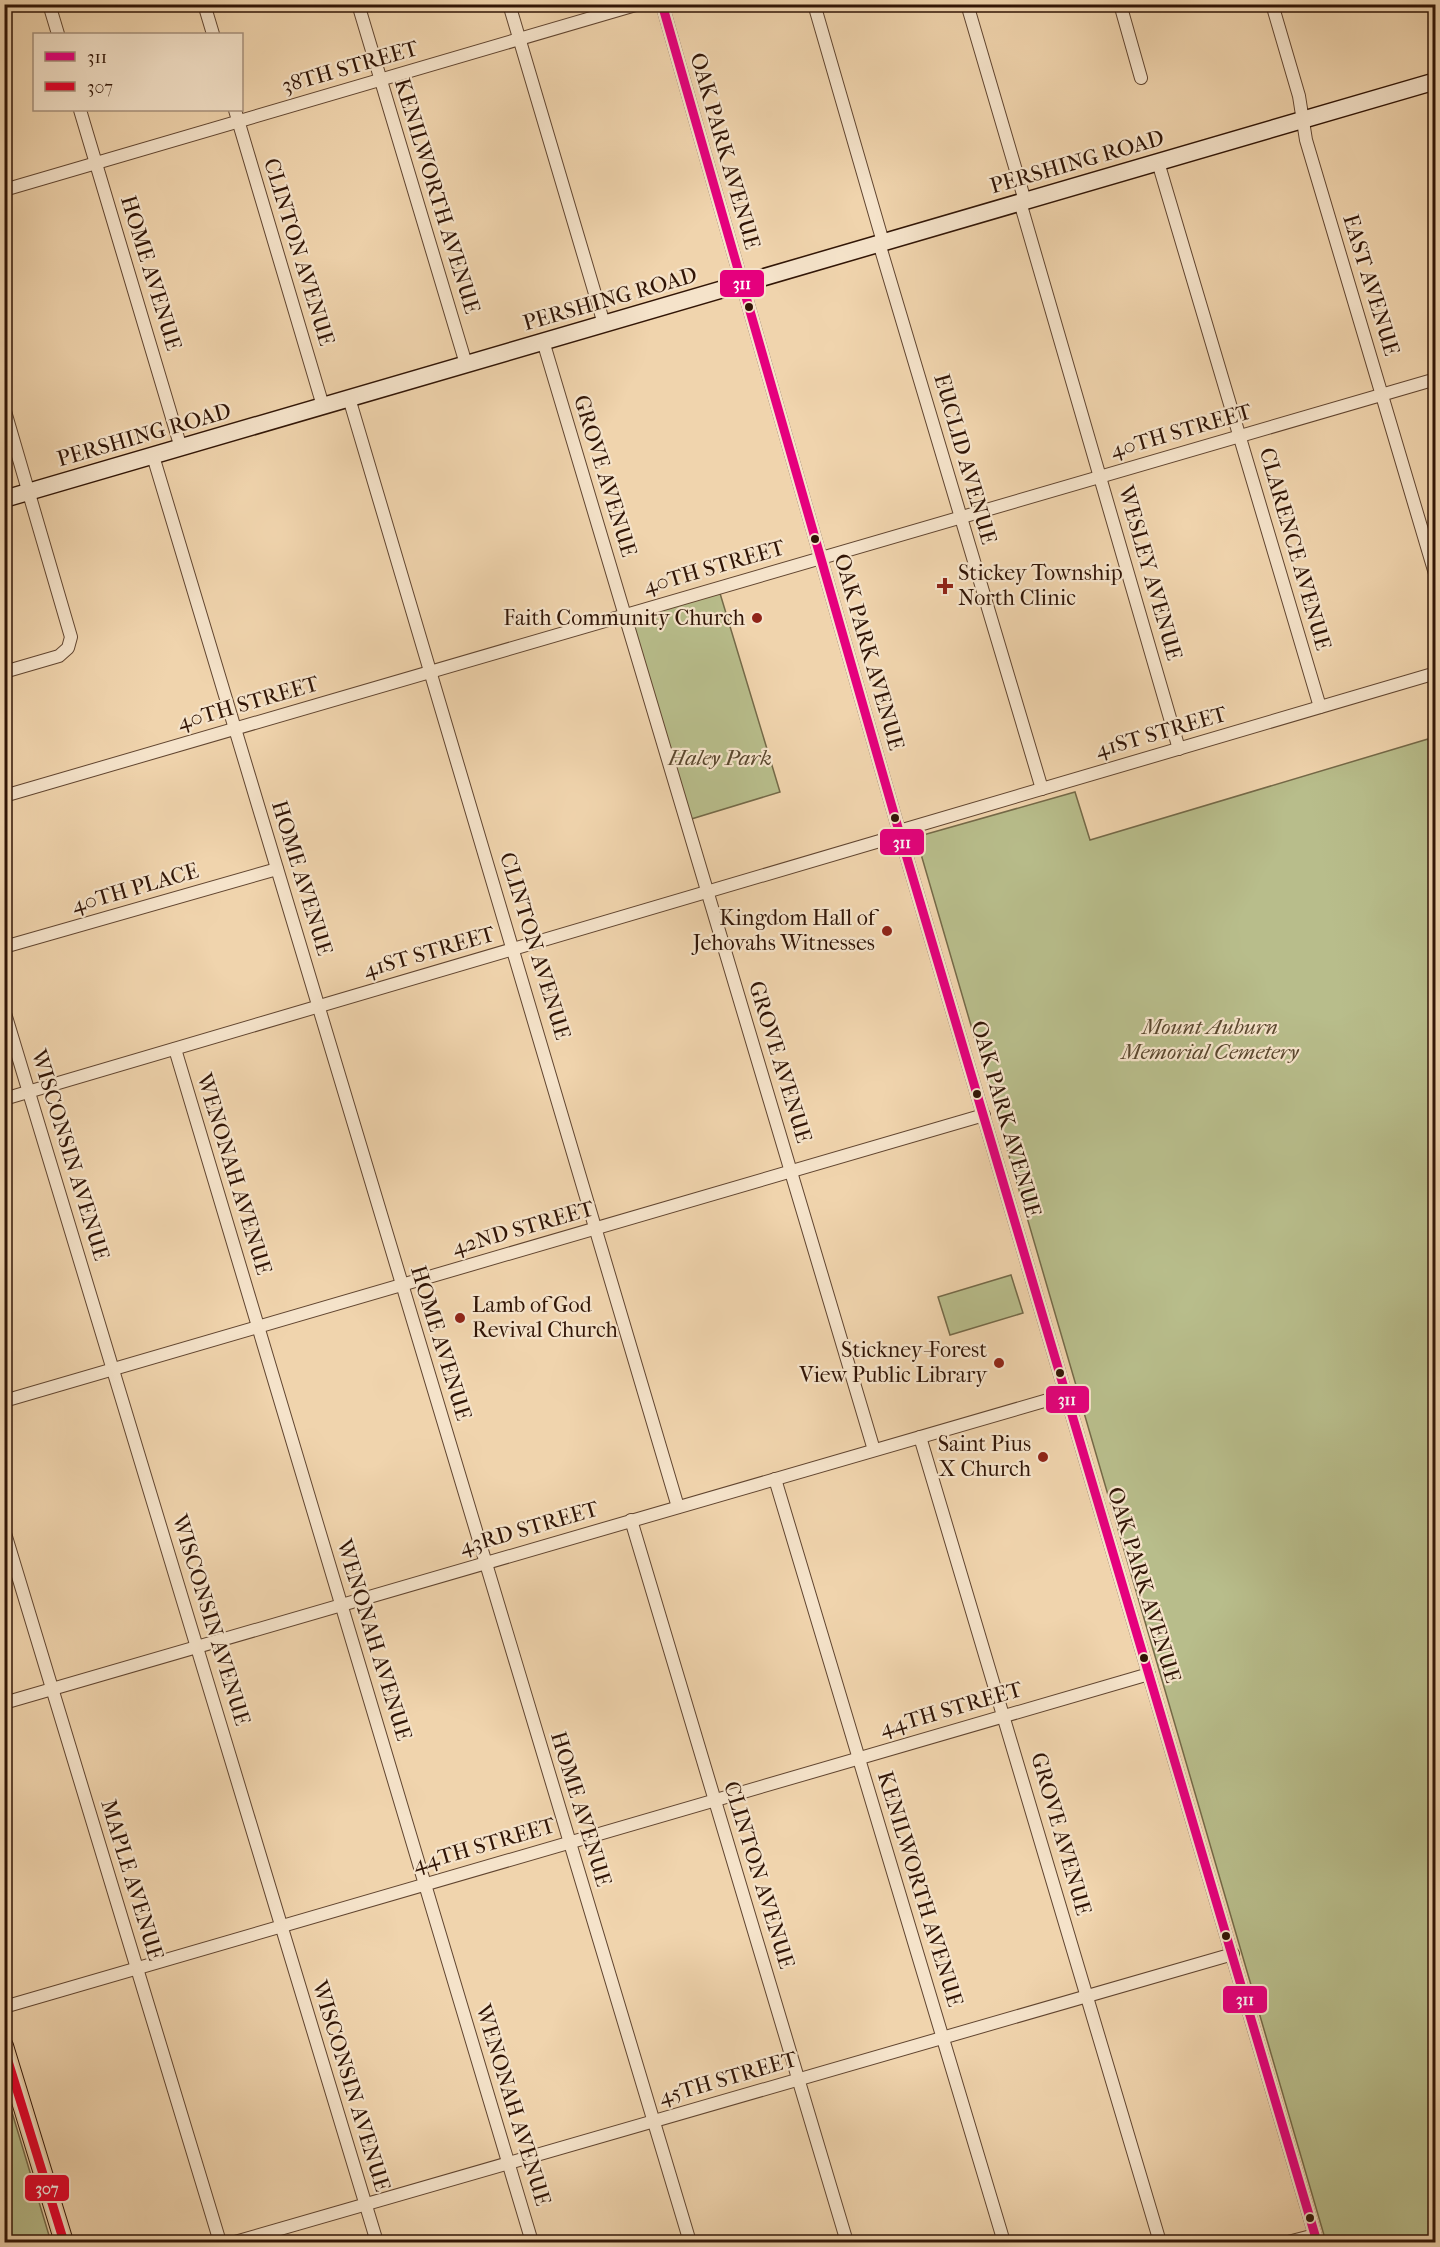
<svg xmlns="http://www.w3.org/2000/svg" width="1440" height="2247" font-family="'IM FELL French Canon',serif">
	<rect width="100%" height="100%" fill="#f0d4ad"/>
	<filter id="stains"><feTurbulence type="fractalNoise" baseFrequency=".00333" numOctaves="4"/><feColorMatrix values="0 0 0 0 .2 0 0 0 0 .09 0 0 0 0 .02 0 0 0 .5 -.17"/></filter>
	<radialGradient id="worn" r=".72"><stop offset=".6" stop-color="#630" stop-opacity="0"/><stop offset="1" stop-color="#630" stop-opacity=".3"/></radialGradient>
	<g fill="#b8bd8b" stroke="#746948" stroke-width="1.5">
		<polygon points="719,590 780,792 688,820 629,617"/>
		<polygon points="1428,739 1436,763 1435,2242 1326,2242 916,837 1075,792 1090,840"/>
		<polygon points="1011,1275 1023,1313 950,1335 938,1297"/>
		<polygon points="5,2089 51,2242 5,2242"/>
	</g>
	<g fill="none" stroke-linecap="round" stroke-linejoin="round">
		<defs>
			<g id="minor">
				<polyline points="49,4 58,34"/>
				<polyline points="204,4 213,34"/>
				<polyline points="358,4 466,364"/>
				<polyline points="509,4 604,324"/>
				<polyline points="662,4 899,831 1317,2242"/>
				<polyline points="814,4 883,242"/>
				<polyline points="967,4 1025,201"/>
				<polyline points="1120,4 1141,78"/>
				<polyline points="1272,4 1299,96 1306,140 1436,577"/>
				<polyline points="80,110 181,448"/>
				<polyline points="235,110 323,406"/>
				<polyline points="1158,162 1320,707"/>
				<polyline points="4,190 639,4"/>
				<polyline points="1020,202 1179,749"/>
				<polyline points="879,243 1042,789"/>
				<polyline points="543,341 874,1450"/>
				<polyline points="349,398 678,1507"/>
				<polyline points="4,408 71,637 68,648 59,656 4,672"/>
				<polyline points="153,456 690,2242"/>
				<polyline points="4,796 1436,379"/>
				<polyline points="899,831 1436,673"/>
				<polyline points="4,947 277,869"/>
				<polyline points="4,1010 377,2242"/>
				<polyline points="175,1049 532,2242"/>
				<polyline points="4,1099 900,835"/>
				<polyline points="4,1401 984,1115"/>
				<polyline points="920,1437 1160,2242"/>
				<polyline points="775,1479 1004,2242"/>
				<polyline points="631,1520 847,2242"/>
				<polyline points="4,1530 220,2242"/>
				<polyline points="4,1703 1065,1395"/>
				<polyline points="4,2007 1149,1674"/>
				<polyline points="235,2242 1233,1954"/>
				<polyline points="1288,2242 1315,2235"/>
			</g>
			<polyline id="secondary" points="4,499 1436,81"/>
			<polyline id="primary" points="4,2046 64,2242"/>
		</defs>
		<use href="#minor" stroke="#614530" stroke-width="14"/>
		<use href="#secondary" stroke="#311506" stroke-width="19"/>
		<use href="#primary" stroke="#311506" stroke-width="20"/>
		<use href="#minor" stroke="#f5e3ca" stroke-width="12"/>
		<use href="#secondary" stroke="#f5e3ca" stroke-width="16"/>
		<use href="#primary" stroke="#f0d4ad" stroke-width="18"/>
		<defs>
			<polyline id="bus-1" points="662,4 899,831 1315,2235"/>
			<polyline id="bus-2" points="4,2048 64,2242"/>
		</defs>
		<use href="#bus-1" stroke="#f5e3ca" stroke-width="14"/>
		<use href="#bus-2" stroke="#f5e3ca" stroke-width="14"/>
		<use href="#bus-1" stroke="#e5007d" stroke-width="9"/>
		<use href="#bus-2" stroke="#e4002b" stroke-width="9"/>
	</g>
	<g fill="#311506" stroke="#f5e3ca" stroke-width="2">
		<circle cx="749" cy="307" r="5"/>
		<circle cx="815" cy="539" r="5"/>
		<circle cx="895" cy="818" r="5"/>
		<circle cx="977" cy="1094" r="5"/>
		<circle cx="1060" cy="1373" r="5"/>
		<circle cx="1144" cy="1658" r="5"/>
		<circle cx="1226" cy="1936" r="5"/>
		<circle cx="1310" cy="2218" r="5"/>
	</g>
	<g fill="#8f2418" stroke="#f5e3ca" stroke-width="2">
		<path d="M942 577h6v6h6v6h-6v6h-6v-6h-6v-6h6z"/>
		<circle cx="757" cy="618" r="6"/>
		<circle cx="887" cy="931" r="6"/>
		<circle cx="460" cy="1318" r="6"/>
		<circle cx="999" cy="1363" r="6"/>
		<circle cx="1043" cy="1457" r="6"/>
	</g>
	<g text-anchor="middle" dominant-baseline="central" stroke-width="4.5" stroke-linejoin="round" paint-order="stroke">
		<g font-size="22" fill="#311506" stroke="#f5e3ca">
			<text transform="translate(350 67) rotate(-16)">38TH STREET</text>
			<text transform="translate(725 151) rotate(74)">OAK PARK AVENUE</text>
			<text transform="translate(1077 162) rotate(-16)">PERSHING ROAD</text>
			<text transform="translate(437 196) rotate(73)">KENILWORTH AVENUE</text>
			<text transform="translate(299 252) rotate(73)">CLINTON AVENUE</text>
			<text transform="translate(151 273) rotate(73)">HOME AVENUE</text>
			<text transform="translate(1371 285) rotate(73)">EAST AVENUE</text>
			<text transform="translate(610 299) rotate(-16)">PERSHING ROAD</text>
			<text transform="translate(1181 431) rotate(-16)">40TH STREET</text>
			<text transform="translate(144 435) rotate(-16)">PERSHING ROAD</text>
			<text transform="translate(965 459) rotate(74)">EUCLID AVENUE</text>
			<text transform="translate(605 476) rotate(73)">GROVE AVENUE</text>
			<text transform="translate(1295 549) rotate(74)">CLARENCE AVENUE</text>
			<text transform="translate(714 567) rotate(-16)">40TH STREET</text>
			<text transform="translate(1150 573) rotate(74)">WESLEY AVENUE</text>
			<text transform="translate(869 652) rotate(74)">OAK PARK AVENUE</text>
			<text transform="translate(248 703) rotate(-16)">40TH STREET</text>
			<text transform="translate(1161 732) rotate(-16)">41ST STREET</text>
			<text transform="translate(302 878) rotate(73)">HOME AVENUE</text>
			<text transform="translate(135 888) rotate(-16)">40TH PLACE</text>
			<text transform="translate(535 946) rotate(73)">CLINTON AVENUE</text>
			<text transform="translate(429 952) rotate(-16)">41ST STREET</text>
			<text transform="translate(780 1062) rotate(73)">GROVE AVENUE</text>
			<text transform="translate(1006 1119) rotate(74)">OAK PARK AVENUE</text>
			<text transform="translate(70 1155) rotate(73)">WISCONSIN AVENUE</text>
			<text transform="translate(234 1174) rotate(73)">WENONAH AVENUE</text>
			<text transform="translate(523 1228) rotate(-16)">42ND STREET</text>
			<text transform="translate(441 1343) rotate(73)">HOME AVENUE</text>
			<text transform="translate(529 1528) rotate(-16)">43RD STREET</text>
			<text transform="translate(1144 1585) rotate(73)">OAK PARK AVENUE</text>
			<text transform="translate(211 1620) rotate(73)">WISCONSIN AVENUE</text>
			<text transform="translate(374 1640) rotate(73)">WENONAH AVENUE</text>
			<text transform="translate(951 1709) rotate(-16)">44TH STREET</text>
			<text transform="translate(581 1809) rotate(73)">HOME AVENUE</text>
			<text transform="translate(1061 1834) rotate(74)">GROVE AVENUE</text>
			<text transform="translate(484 1845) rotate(-16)">44TH STREET</text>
			<text transform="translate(759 1875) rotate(73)">CLINTON AVENUE</text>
			<text transform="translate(132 1880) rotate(73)">MAPLE AVENUE</text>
			<text transform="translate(920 1889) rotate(73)">KENILWORTH AVENUE</text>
			<text transform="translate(728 2078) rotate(-16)">45TH STREET</text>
			<text transform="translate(351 2086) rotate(73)">WISCONSIN AVENUE</text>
			<text transform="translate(513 2105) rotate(73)">WENONAH AVENUE</text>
		</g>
		<g font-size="22" fill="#311506" stroke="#f5e3ca" text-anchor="end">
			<text x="958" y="573" text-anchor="start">Stickey Township<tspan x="958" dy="25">North Clinic</tspan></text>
			<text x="745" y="618">Faith Community Church</text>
			<text x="875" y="918">Kingdom Hall of<tspan x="875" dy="25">Jehovahs Witnesses</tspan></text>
			<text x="472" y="1305" text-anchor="start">Lamb of God<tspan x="472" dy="25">Revival Church</tspan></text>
			<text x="987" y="1350">Stickney-Forest<tspan x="987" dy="25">View Public Library</tspan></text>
			<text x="1031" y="1444">Saint Pius<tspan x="1031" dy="25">X Church</tspan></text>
		</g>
		<g font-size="22" font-style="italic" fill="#5a472e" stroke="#f5e3ca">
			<text x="720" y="758">Haley Park</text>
			<text x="1210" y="1027">Mount Auburn<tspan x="1210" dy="25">Memorial Cemetery</tspan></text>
		</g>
	</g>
	<g stroke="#f5e3ca" stroke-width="2">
		<rect x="719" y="269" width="46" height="29" rx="6" fill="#e5007d"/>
		<rect x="879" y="828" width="46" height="28" rx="6" fill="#e5007d"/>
		<rect x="1045" y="1385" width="45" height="29" rx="6" fill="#e5007d"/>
		<rect x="1222" y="1985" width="46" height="29" rx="6" fill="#e5007d"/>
		<rect x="24" y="2174" width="46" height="28" rx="6" fill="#e4002b"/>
	</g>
	<g font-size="16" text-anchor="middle" font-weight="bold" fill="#fff">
		<text x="742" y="289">311</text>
		<text x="902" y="848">311</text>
		<text x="1067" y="1405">311</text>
		<text x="1245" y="2005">311</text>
		<text x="47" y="2194">307</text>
	</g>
	<rect width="1440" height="2247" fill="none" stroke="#f0d4ad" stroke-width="24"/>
	<rect x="6" y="6" width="1428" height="2235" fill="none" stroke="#311506" stroke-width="3"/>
	<rect x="12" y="12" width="1416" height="2223" fill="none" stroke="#311506" stroke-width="1.5"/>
	<rect x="33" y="33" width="210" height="78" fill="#f5e3ca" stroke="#a7917c" stroke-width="1.5"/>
	<rect x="45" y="52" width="30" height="9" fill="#e5007d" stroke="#a7917c" stroke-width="1.5"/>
	<text x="87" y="63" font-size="18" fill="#311506">311</text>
	<rect x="45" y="82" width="30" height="9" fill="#e4002b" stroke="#a7917c" stroke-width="1.5"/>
	<text x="87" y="93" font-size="18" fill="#311506">307</text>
	<rect width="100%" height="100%" filter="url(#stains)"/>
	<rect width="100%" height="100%" fill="url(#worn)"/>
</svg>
